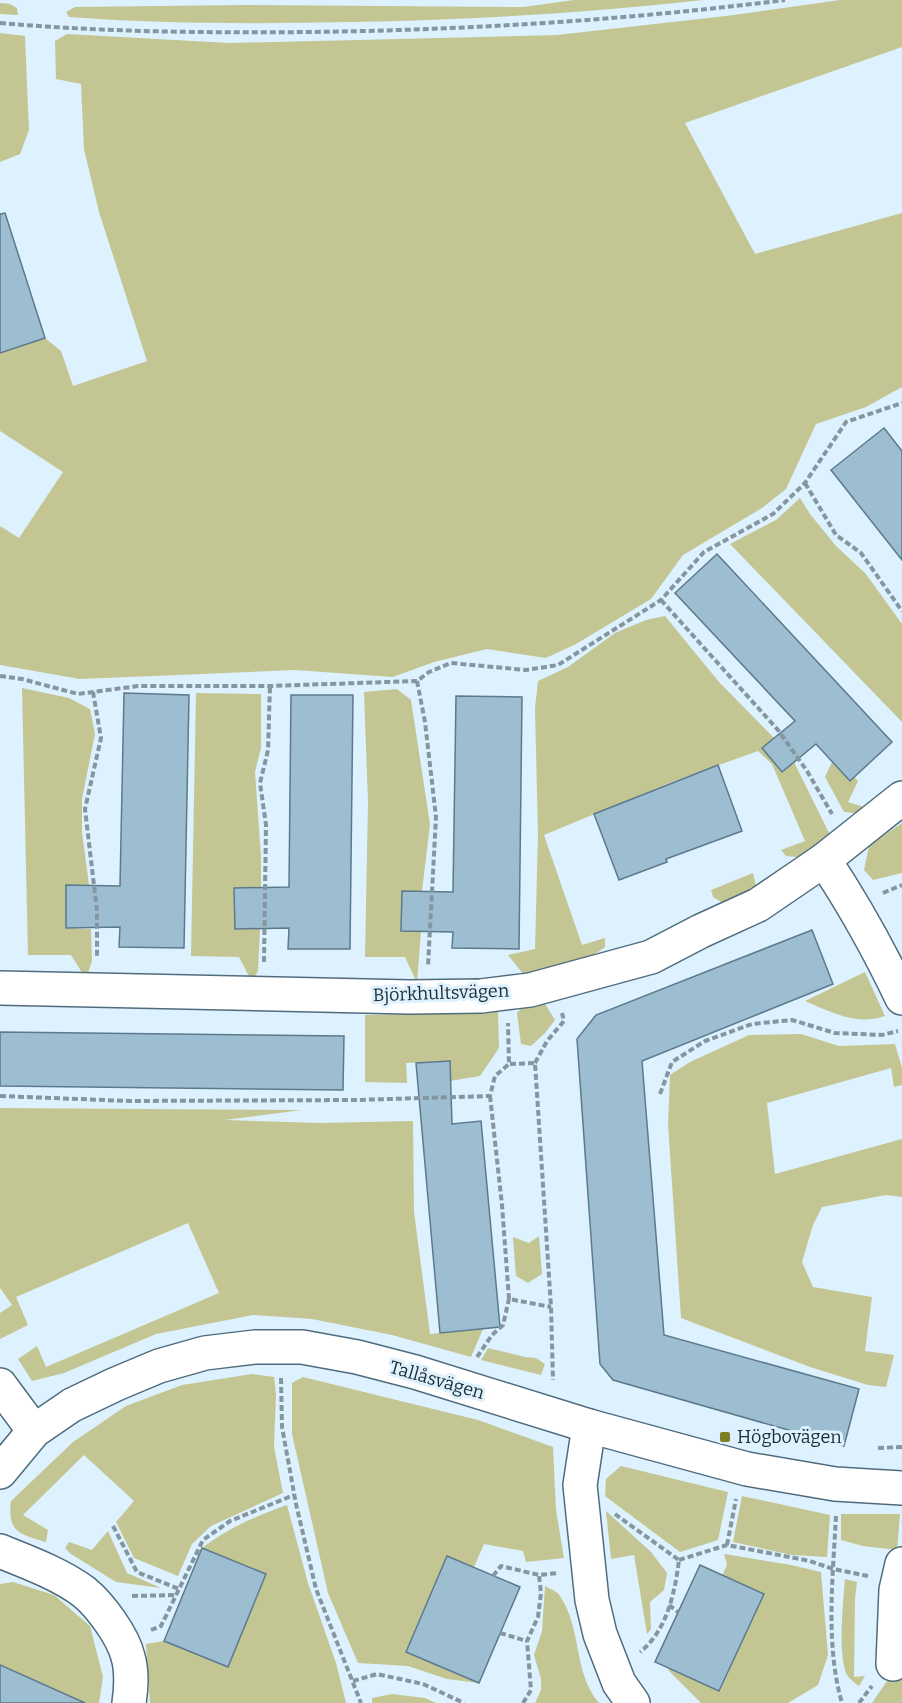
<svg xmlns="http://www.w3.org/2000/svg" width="902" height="1703" font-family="Bitter,serif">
	<rect width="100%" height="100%" fill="#ddf1fe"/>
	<g fill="#c3c692">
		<path d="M574,0H704C587,13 469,20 351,22C257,24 163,24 69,17L66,12L75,7L243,5L523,7Z"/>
		<polygon points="840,0 902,0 902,47 685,123 755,254 902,213 902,387 866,407 816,424 786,489 762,508 683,555 651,599 576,644 546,658 487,649 434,662 393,677 295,670 80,679 0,665 0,526 19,538 63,472 0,431 0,353 45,338 61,351 73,386 147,361 99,212 84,149 81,84 56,79 55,41 67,34 229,43 557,35 726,16"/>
		<polygon points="0,3 10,4 17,8 18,15 0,14"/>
		<polygon points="0,33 25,36 29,130 20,154 0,162"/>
		<polygon points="800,498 810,514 836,546 866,574 902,624 902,722 730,544 776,520"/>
		<polygon points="665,616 719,682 774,738 762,748 781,772 794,762 830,835 826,840 797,857 786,856 781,850 805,841 772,764 758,751 672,782 544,835 582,945 605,938 605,947 592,956 524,975 508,955 535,949 538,835 535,708 538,681 568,667 615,633 646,620"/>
		<polygon points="22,688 69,698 90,709 95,734 82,799 82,832 89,885 66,886 66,928 91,929 92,961 86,979 71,955 28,955"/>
		<polygon points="397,689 411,700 430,824 422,891 402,891 421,931 417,983 405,957 365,957 368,802 364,692"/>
		<polygon points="196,693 261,694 261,748 255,772 261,856 261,887 234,888 235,928 260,928 258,971 252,982 239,957 191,956"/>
		<polygon points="832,762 850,780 854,777 858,781 848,802 870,809 864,814 844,812 825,777"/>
		<polygon points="902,823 902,873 873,880 864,870 869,846"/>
		<polygon points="753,873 756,886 742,895 723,903 713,897 711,890"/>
		<path d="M865,972L885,1016C857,1026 831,1012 805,1001Z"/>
		<polygon points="545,1004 555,1020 545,1033 531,1046 521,1044 517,1013 523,1006"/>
		<polygon points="498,1012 499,1048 480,1076 450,1081 449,1061 406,1063 407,1083 365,1082 365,1015"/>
		<polygon points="801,1034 839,1046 895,1044 902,1068 902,1085 894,1087 891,1068 767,1103 775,1174 902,1139 902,1197 886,1195 822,1207 813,1225 802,1262 813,1287 872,1297 865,1351 894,1355 886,1387 868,1385 810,1367 681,1318 668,1124 670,1075 690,1062 749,1035"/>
		<polygon points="0,1108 302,1110 225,1120 321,1123 413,1121 414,1212 430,1334 483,1329 471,1357 392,1335 312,1319 253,1315 156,1334 64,1373 32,1381 18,1359 37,1346 46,1367 219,1293 188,1223 16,1297 28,1325 0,1339 0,1313 12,1305 0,1288"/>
		<polygon points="539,1236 542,1274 528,1283 516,1276 513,1237 529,1243"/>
		<polygon points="488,1348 525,1357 536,1358 545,1364 541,1375 481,1360"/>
		<path d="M252,1374L274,1377L276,1394L274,1447L283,1493L211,1526L192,1544L178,1576L134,1558L116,1522L134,1501L84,1455L23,1515L48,1530L46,1542C19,1534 7,1532 11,1501L73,1442L126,1406L182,1385Z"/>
		<polygon points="303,1377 478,1420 553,1447 556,1510 564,1558 526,1562 523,1551 484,1544 474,1567 447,1556 479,1683 447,1679 408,1666 358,1663 328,1593 292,1434 292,1383"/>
		<polygon points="621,1466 728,1492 718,1540 680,1552 605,1496 606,1479"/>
		<polygon points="742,1496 830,1515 827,1557 792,1555 733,1542"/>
		<path d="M287,1505L308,1583L336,1663L346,1703H150L146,1644L164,1641L228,1667L266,1574L202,1548C228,1528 256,1516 287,1505Z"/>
		<polygon points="606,1511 651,1552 667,1573 664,1590 650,1602 651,1629 647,1634 634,1555 611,1559"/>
		<polygon points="841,1514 900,1514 897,1550 863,1546 841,1540"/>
		<polygon points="108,1531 127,1573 161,1588 116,1582 71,1554 65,1548 69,1542 92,1550"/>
		<polygon points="724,1554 791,1565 821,1572 828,1655 818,1685 788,1703 701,1703 668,1670 670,1669 720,1691 763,1595 722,1576 727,1565"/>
		<path d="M845,1579L857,1582L855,1599L854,1677L865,1676L859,1686C855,1683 848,1678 846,1673C838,1652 843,1603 845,1579Z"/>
		<polygon points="13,1582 54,1595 90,1626 103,1677 99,1703 57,1703 61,1692 0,1665 0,1584"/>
		<path d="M545,1586C550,1589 557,1591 560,1596C582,1628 573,1673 599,1703H535L541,1690V1679L534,1655L542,1631Z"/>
		<polygon points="891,1675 902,1675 902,1703 872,1703"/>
		<polygon points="392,1694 425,1698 436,1703 372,1703 372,1698"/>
	</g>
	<g fill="#9dbdd1" stroke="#5c7a8d" stroke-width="1.5">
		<polygon points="5,213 45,338 0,353 0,214"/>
		<polygon points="884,428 902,451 902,560 831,470"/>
		<polygon points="717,554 892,742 850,781 816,744 782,772 762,748 795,721 675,593"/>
		<polygon points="124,693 189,695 184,948 119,947 120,927 66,928 66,885 120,886"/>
		<polygon points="291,695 353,695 350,949 288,949 289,928 235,929 234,888 289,887"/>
		<polygon points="456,696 522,697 519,949 452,948 453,932 401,931 402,891 453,892"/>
		<polygon points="718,765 742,831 666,859 667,862 619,880 594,814"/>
		<polygon points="812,930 833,984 642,1061 664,1335 859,1389 844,1446 613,1380 600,1364 577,1039 596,1015"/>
		<polygon points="0,1032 344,1036 343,1090 0,1086"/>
		<polygon points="450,1061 452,1124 481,1121 500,1327 440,1333 416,1063"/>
		<polygon points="202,1548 266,1574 228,1667 164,1641"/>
		<polygon points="447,1556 520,1587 479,1683 406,1652"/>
		<polygon points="700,1565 764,1594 719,1691 655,1662"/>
		<polygon points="0,1665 85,1703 0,1703"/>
	</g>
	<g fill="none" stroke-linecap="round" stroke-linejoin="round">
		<defs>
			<g id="minor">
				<path d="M824,860C855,906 878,948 902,998"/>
				<polyline points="0,988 410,997 481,996 530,990 651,957 701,931 758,905 824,860 902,798"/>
				<polyline points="0,1385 34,1431"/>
				<polyline points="589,1426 580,1485 592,1600 600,1634 619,1683 633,1703"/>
				<polyline points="0,1472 34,1431 72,1405 116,1384 159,1366 205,1353 255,1347 302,1347 357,1357 415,1372 589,1426 747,1469 835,1484 902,1488"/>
				<path d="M0,1551C27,1562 60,1574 84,1592C100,1605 123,1636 128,1657C132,1670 131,1690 129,1703"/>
				<polyline points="893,1664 896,1590 902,1564"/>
			</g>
		</defs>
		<use href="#minor" stroke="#4f6c7e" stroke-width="36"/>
		<g stroke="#8596a0" stroke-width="4" stroke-dasharray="6 3" stroke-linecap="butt">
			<path d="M0,23C103,32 206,33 309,32C470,30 626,20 785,0"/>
			<polyline points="805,483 836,535 861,553 902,611"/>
			<polyline points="661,600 778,730 807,771 832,814"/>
			<polyline points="0,676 22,679 78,694 138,686 270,686 417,681 429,672 451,663 526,670 558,665 661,600 704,552 773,514 805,483 846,422 902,403"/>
			<polyline points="417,681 425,722 436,817 428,966"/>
			<polyline points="93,692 101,738 85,809 97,911 97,958"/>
			<polyline points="883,893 902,885"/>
			<polyline points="264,962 266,825 260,783 268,750 270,686"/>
			<polyline points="535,1063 547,1041 564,1021 562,1013"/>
			<polyline points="510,1064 535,1063 551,1307 553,1380"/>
			<polyline points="660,1094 672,1062 705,1041 752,1024 792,1020 835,1033 882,1035 898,1031"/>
			<polyline points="0,1096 130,1101 356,1100 490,1096 495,1076 509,1064 508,1023"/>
			<polyline points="490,1096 502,1205 509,1299 551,1307"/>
			<polyline points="477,1357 492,1335 503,1325 509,1299"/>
			<polyline points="281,1378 282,1427 296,1504 316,1589 361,1703"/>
			<polyline points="878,1448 902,1447"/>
			<path d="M615,1514L679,1560C675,1592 667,1631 640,1652"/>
			<path d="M836,1516C833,1576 825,1645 842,1703"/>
			<polyline points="113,1526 137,1572 179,1589"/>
			<polyline points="727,1545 736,1499"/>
			<polyline points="679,1560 727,1545 810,1561 833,1569 868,1576"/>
			<polyline points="493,1576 501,1566 539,1575 558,1573"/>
			<polyline points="132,1596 176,1595"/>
			<polyline points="669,1605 678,1612"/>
			<polyline points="151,1630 161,1626 203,1540 230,1521 294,1495"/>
			<polyline points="500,1633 527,1641"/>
			<polyline points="353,1681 377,1674 423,1684 464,1703"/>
			<polyline points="523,1703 531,1690 527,1641 538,1617 541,1593 539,1575"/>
			<polyline points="859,1703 872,1686"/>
		</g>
		<use href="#minor" stroke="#fff" stroke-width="33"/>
	</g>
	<rect fill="#7e8029" stroke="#ddf1fe" stroke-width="2" x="719" y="1431" width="12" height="12" rx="3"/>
	<g text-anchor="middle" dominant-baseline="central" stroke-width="6" stroke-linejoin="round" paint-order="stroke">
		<g font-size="18" fill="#1f2c33" stroke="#ddf1fe">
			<text transform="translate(441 993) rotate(-2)">Björkhultsvägen</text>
			<text transform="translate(437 1380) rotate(16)">Tallåsvägen</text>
		</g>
		<g font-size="18" fill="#1f2c33" stroke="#ddf1fe" text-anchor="start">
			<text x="737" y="1437">Högbovägen</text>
		</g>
	</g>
</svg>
